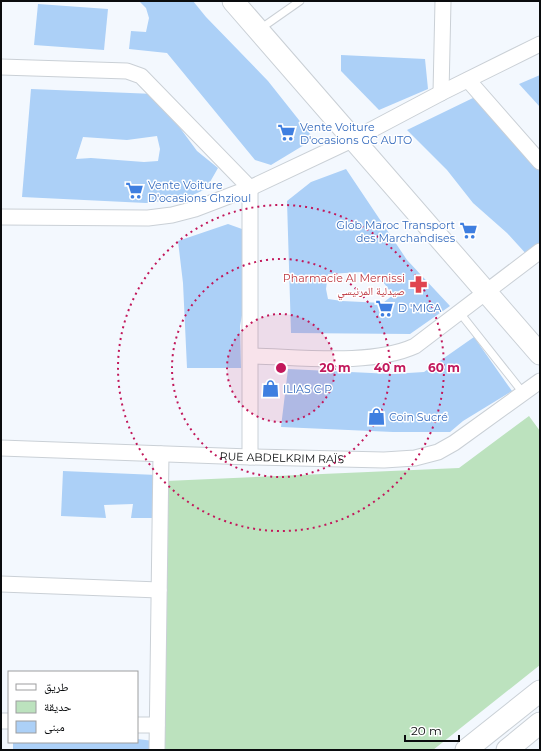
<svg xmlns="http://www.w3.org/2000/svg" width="541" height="751" font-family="Montserrat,'Noto Naskh Arabic',sans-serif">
	<rect width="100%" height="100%" fill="#f3f8fe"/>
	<polygon fill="#bce2be" points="529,416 540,431 540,665 433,750 161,750 166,481 459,468"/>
	<g fill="#acd0f7" fill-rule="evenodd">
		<polygon points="139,1 193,1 206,17 268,81 314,139 271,165 255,160 167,53 129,49 131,31 146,32 149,18 146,8"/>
		<polygon points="38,4 108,9 104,50 34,45"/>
		<polygon points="341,55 425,59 428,89 379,110 341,71"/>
		<polygon points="540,75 540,107 519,84"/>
		<path d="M31,89L155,94L197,151L218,168L206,189L186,198L146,203L22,197ZM157,136L160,149L158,161L144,162L91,158L76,159L83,137L127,140Z"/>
		<polygon points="475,97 540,168 540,246 528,256 507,233 473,203 447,170 407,130"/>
		<path d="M346,169L407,260L450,306L410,334L291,333L287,201L311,182ZM362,272L370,282L380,278L393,295L383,303L342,301L328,299L326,289L328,274Z"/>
		<polygon points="228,224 242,229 247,289 240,326 241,368 187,368 183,283 178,241"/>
		<polygon points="474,337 512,391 463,421 450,432 393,432 281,427 288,369 392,374 424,372"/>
		<polygon points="63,471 157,475 154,518 131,518 133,504 104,505 106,518 61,516"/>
		<polygon points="137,739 154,741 154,750 13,750 13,742 137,742"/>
	</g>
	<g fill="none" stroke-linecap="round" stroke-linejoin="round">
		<defs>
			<g id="lane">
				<polyline points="260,29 300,1"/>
				<polyline points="460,313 524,394"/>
			</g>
			<g id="street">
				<polyline points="1,67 127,71 141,76 250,188 250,457"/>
				<polyline points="468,80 540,162"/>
				<polyline points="441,93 443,1"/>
				<polyline points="1,217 148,218 172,215 195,209 250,188 354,139 441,93 540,44"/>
				<path d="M251,356C300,357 371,366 415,346L540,251"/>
				<path id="s1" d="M1,448L250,457L384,460L415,458L438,452L454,443L540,381"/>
				<polyline points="1,584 159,590"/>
				<polyline points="1,721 9,721"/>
				<polyline points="137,725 157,725"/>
				<polyline points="157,750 161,454"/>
			</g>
			<g id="secondary">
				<polyline points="233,1 540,354"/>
				<polyline points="466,750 540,691"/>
				<polyline points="507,750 540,723"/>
			</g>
		</defs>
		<use href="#lane" stroke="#cad0d6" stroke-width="9"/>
		<use href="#street" stroke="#cad0d6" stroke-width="17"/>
		<use href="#secondary" stroke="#cad0d6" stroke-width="23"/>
		<use href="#lane" stroke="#fff" stroke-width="7"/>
		<use href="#street" stroke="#fff" stroke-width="15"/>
		<use href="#secondary" stroke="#fff" stroke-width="21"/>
	</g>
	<circle cx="281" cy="368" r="54" fill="#c2185b" fill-opacity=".12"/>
	<g fill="none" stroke="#c2185b" stroke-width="2" stroke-dasharray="2 4">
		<circle cx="281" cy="368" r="54"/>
		<circle cx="281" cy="368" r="109"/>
		<circle cx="281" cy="368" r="163"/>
	</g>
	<defs>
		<symbol id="supermarket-bare" viewBox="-9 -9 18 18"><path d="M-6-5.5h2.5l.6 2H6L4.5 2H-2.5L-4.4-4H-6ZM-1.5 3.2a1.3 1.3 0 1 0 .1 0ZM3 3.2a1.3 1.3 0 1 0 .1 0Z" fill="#3f7fe0" stroke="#fff" stroke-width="2.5" paint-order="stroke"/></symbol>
		<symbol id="pharmacy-bare" viewBox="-9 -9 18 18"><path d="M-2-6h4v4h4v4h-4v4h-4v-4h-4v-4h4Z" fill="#e0444e" stroke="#fff" stroke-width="2.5" paint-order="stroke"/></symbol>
		<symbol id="shop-bare" viewBox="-9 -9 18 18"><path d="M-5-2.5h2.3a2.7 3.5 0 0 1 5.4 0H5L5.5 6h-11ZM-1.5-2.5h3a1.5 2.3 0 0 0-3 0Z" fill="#3f7fe0" stroke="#fff" stroke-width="2.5" paint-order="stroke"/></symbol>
	</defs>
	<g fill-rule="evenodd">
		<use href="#supermarket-bare" x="274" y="120" width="25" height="25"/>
		<use href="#supermarket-bare" x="122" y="178" width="25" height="25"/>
		<use href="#supermarket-bare" x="456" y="218" width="25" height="25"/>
		<use href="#pharmacy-bare" x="406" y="272" width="25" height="25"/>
		<use href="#supermarket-bare" x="372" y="296" width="25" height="25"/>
		<use href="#shop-bare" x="258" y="376" width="25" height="25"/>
		<use href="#shop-bare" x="364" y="404" width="25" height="25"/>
	</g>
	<g text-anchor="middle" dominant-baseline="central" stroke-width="3" stroke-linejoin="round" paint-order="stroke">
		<g font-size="11" fill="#366cbe" stroke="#fff" text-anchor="start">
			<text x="300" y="127">Vente Voiture<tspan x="300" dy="13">D'ocasions GC AUTO</tspan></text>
			<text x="148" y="185">Vente Voiture<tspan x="148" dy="13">D'ocasions Ghzioul</tspan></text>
			<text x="455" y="225" text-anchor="end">Glob Maroc Transport<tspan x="455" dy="13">des Marchandises</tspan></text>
			<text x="398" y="308">D 'MICA</text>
			<text x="283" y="389">ILIAS C P</text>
			<text x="389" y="417">Coin Sucré</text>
		</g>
		<g font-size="11" fill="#be3a42" stroke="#fff" text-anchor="end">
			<text x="405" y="278">Pharmacie Al Mernissi<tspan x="405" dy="13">صيدلية المرنيسي</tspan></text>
		</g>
		<g font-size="11" fill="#0a0c0e" stroke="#fff">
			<text stroke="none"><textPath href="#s1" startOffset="281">RUE ABDELKRIM RAÏS</textPath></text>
		</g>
	</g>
	<circle cx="281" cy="368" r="6" fill="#c2185b" stroke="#fff" stroke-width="2"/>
	<g font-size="12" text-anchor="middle" font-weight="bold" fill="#c2185b" stroke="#fff" stroke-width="3" stroke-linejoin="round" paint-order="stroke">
		<text x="335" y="372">20 m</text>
		<text x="390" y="372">40 m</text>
		<text x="444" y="372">60 m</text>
	</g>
	<rect width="541" height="751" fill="none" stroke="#0a0c0e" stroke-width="4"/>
	<rect x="8" y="671" width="130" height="72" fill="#ffffff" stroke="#9d9e9f"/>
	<rect x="16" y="684" width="20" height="6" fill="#ffffff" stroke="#9d9e9f"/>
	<text x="44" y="691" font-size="12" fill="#0a0c0e">طريق</text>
	<rect x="16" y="701" width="20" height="12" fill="#bce2be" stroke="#9d9e9f"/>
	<text x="44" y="711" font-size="12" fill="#0a0c0e">حديقة</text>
	<rect x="16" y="721" width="20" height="12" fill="#acd0f7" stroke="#9d9e9f"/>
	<text x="44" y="731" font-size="12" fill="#0a0c0e">مبنى</text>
	<path d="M405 735v6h54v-6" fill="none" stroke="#0a0c0e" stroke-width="2"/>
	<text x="411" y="735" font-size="12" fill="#0a0c0e" stroke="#ffffff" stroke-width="3" paint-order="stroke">20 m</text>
</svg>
